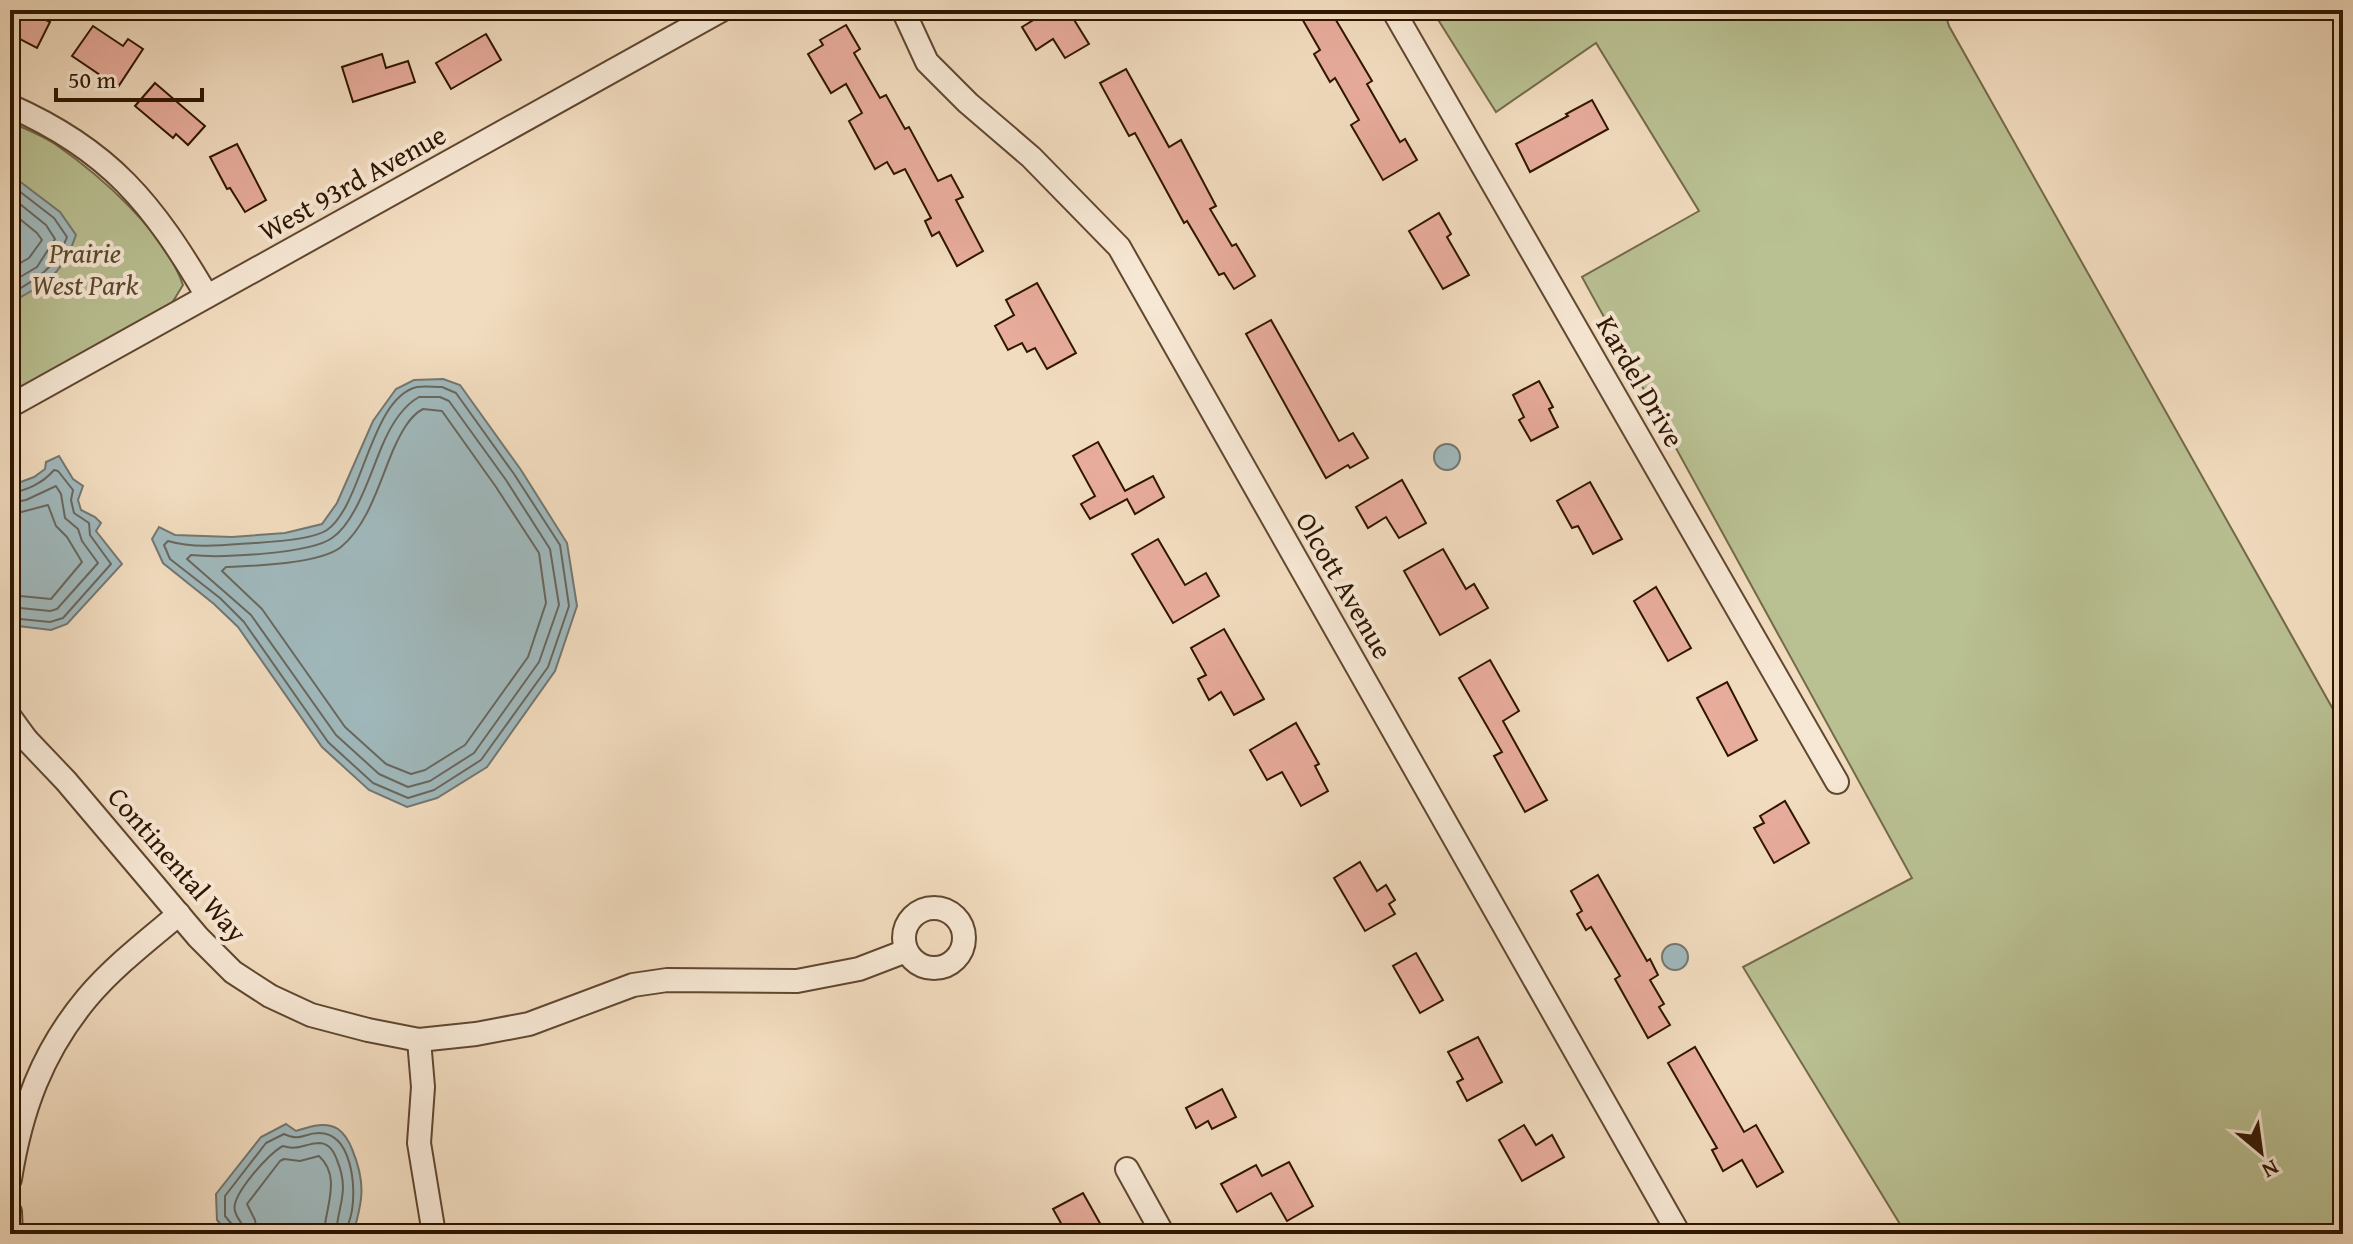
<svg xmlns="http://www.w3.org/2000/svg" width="2353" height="1244" font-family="'Gentium Book Plus',serif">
	<rect width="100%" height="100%" fill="#f2dcbf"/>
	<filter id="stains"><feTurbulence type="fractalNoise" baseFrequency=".0025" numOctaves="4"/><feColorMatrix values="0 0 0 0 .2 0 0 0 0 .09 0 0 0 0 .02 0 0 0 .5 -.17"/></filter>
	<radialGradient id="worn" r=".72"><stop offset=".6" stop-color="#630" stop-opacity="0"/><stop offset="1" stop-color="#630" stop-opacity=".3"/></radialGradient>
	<g fill="#b9c092" stroke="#746a49" stroke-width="2">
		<polygon points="1432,10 1944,10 1949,26 2343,727 2343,1234 1906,1234 1743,967 1912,878 1582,277 1699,211 1596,43 1496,112"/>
		<path d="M10,122C25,129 42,135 55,144C101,176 164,231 183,285L169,308L10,396Z"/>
	</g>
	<g fill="#a0b9bd" stroke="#737771" stroke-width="2">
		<path d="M10,174L60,212L76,235C62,276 46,283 10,303Z"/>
		<polygon points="443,379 460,385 521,470 567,543 577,606 555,671 487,767 437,798 407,807 369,790 322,747 238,627 214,604 163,563 152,539 159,527 175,535 232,537 285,533 322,524 337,503 373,421 396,389 414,380"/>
		<circle cx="1447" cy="457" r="13"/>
		<polygon points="59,456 73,479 83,486 78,500 81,510 95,517 101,523 96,531 122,564 67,624 51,630 10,625 10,486 34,477 45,469 46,462"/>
		<circle cx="1675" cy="957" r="13"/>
		<path d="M286,1124L296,1131C309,1127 325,1121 338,1129C344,1133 350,1143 352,1149C366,1183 363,1200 353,1234H229L217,1220L216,1194L261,1137Z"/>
	</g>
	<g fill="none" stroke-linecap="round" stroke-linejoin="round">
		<g stroke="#68675e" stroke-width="2">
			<path d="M10,184L54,218L67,237C57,267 36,280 10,294"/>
			<polyline points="10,196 46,225 55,239 37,267 10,283"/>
			<polyline points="10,211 37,233 42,240 29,258 10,269"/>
			<path d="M442,387L456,393L514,474L560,545L569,606L548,667L481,760L434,790L408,798L373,783L328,742L244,622L220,598L170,559L164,545L168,541C195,549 226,545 254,543C271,542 312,540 327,530C363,505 370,398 417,387C425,386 434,387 442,387Z"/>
			<path d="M419,397H440L449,401L506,480L550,549L559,605L539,662L474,753L430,781L408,787L379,774L336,735L251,615L187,559L191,555C220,558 310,554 332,538C356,522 371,472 382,446C390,427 401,407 419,397Z"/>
			<path d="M423,409L442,411L496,487L539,553L546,603L528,657L465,745L425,770L411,774L386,764L345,727L262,609L222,571L226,567C253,566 320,564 341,547C369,524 380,480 394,448C400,435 409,416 423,409Z"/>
			<path d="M10,493C26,491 43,483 54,470L58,471L73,490L71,500L74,513L89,523L90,535L111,564L63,618L50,622L10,618"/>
			<polyline points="10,503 26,500 56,486 61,494 65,518 78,529 82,541 98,563 57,609 50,611 10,607"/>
			<polyline points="10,515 48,505 56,526 67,537 82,562 51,599 10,595"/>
			<path d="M235,1234L234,1227L225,1216V1196L266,1143L284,1134C302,1142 303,1133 319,1133C352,1133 356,1187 352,1210C351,1218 347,1226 346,1234"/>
			<path d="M245,1234C244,1223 237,1220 235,1211C230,1196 270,1152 283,1146C298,1151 306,1143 320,1143C330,1144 334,1152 337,1160C350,1192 338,1204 336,1234"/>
			<path d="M257,1234L255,1220L247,1204L280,1161L284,1159L300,1161L319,1156C342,1177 325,1208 324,1234"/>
		</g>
	</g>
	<g fill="#e8ac9c" stroke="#2f1500" stroke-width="2">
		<polygon points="10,10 26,10 50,22 37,48 10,34"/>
		<polygon points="1050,10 1068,10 1089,44 1065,58 1053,39 1036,50 1022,27"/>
		<polygon points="1297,10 1330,10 1372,81 1367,84 1400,142 1405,139 1417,160 1383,180 1351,125 1359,120 1335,78 1330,82 1314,54 1320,50"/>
		<polygon points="846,25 860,49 854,53 880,98 886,95 905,129 909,127 938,181 951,175 963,197 956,200 983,251 957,266 939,232 932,236 925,221 931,218 905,169 894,174 887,162 875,169 849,121 862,113 846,84 831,93 808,54 823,45 820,40"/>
		<polygon points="93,26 123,46 128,39 143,49 118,87 72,56"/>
		<polygon points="486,34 501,60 451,89 436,63"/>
		<polygon points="382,54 386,68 408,61 415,82 353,102 342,67"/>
		<polygon points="1126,69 1169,147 1181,140 1216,206 1210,209 1232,246 1236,244 1255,276 1234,289 1224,273 1219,275 1187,221 1184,223 1135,133 1129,136 1100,83"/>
		<polygon points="155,83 205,126 188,145 176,134 173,138 135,106"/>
		<polygon points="1592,100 1608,129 1530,172 1516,144 1568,116 1566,114"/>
		<polygon points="237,144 266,200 245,212 230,188 227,189 210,157"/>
		<polygon points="1439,213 1451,234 1447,237 1469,275 1443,289 1409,231"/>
		<polygon points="1037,283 1076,353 1047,369 1035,348 1027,352 1022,343 1008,350 995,326 1014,315 1006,300"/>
		<polygon points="1271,320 1339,441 1353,433 1368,458 1350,468 1348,465 1326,478 1246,334"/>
		<polygon points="1539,381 1553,407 1549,409 1558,427 1531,441 1519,420 1524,417 1513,395"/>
		<polygon points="1098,442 1125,491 1153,476 1164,497 1135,514 1127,499 1090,519 1081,504 1095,496 1073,456"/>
		<polygon points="1402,480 1426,523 1399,538 1386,517 1368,528 1356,507"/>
		<polygon points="1590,482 1622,539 1593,554 1578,526 1572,528 1557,501"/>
		<polygon points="1158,539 1185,585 1206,573 1219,596 1173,623 1132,554"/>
		<polygon points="1443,549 1466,589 1474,584 1488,608 1440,635 1404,571"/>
		<polygon points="1656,587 1691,648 1668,661 1634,601"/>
		<polygon points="1224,629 1264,699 1234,715 1221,692 1209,700 1198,679 1206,675 1191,648"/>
		<polygon points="1490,660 1519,711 1503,721 1547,800 1525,812 1494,756 1502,752 1459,678"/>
		<polygon points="1727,682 1757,740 1728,756 1697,698"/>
		<polygon points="1296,723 1319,764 1315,766 1328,791 1301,806 1282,772 1267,780 1250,750"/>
		<polygon points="1785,801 1809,843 1774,863 1754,828 1764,823 1760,816"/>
		<polygon points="1360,862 1377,891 1386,885 1395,900 1389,904 1395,914 1365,931 1334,878"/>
		<polygon points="1598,875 1647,961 1650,959 1658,975 1650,980 1664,1004 1659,1007 1670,1025 1648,1038 1615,979 1620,976 1591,927 1586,930 1577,914 1582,911 1571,891"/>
		<polygon points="1416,953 1443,1000 1420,1013 1393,966"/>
		<polygon points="1478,1037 1502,1082 1467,1101 1457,1082 1463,1079 1448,1052"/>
		<polygon points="1695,1047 1744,1132 1756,1125 1783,1172 1757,1187 1742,1160 1723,1171 1712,1150 1717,1148 1668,1063"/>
		<polygon points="1222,1089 1236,1117 1212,1129 1208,1121 1196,1128 1186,1108"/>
		<polygon points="1524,1125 1536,1145 1552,1135 1564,1157 1522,1181 1499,1140"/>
		<polygon points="1289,1162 1313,1206 1287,1221 1271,1193 1237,1212 1221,1184 1256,1165 1262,1176"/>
		<polygon points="1083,1193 1106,1234 1067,1234 1053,1209"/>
	</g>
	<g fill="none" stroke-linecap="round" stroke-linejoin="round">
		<defs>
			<g id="minor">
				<polyline points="903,10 927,62 968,103 1031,157 1119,247 1679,1234"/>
				<polyline points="1393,10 1837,782"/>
				<path d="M10,106C110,150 153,204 207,296"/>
				<polyline points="10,406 722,10"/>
				<polyline points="10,717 26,739 10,732"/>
				<polyline points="26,739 66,781 198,937 233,972 270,996 311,1015 368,1030 419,1040 476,1034 529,1024 633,985 667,980 797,981 859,969 906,951"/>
				<circle cx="934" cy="938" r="30"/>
				<polyline points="419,1040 423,1087 419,1143 434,1234"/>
				<polyline points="1127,1169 1163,1234"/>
				<path d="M10,1179C21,1110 42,1052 87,998C113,967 148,940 179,914"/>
				<polyline points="10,1212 11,1234"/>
			</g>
		</defs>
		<use href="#minor" stroke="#604730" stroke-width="26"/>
		<use href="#minor" stroke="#f7e8d5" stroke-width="22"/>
	</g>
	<g text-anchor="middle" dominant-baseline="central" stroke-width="8" stroke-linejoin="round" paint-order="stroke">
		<g font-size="28" fill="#2f1500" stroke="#f7e8d5">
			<text transform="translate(352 182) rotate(-29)">West 93rd Avenue</text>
			<text transform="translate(1641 381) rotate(60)">Kardel Drive</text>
			<text transform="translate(1345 585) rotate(60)">Olcott Avenue</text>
			<text transform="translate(178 864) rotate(49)">Continental Way</text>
		</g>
		<g font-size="28" font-style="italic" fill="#58482c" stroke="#f7e8d5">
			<text x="85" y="252">Prairie<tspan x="85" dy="32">West Park</tspan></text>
		</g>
	</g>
	<rect width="2353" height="1244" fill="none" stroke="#f2dcbf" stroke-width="40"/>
	<rect x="12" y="12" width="2329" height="1220" fill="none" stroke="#2f1500" stroke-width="4"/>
	<rect x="20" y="20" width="2313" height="1204" fill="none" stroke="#2f1500" stroke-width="2"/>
	<g transform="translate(2261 1152) rotate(151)" stroke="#f7e8d5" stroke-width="6" paint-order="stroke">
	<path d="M0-6L14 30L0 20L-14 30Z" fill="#2f1500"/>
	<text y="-12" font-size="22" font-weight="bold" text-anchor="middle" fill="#2f1500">N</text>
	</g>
	<path d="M56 88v12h146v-12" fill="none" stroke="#2f1500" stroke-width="4"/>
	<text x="68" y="88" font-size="24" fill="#2f1500" stroke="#f7e8d5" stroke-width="6" paint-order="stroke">50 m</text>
	<rect width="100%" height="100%" filter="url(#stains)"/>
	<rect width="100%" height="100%" fill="url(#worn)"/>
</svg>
